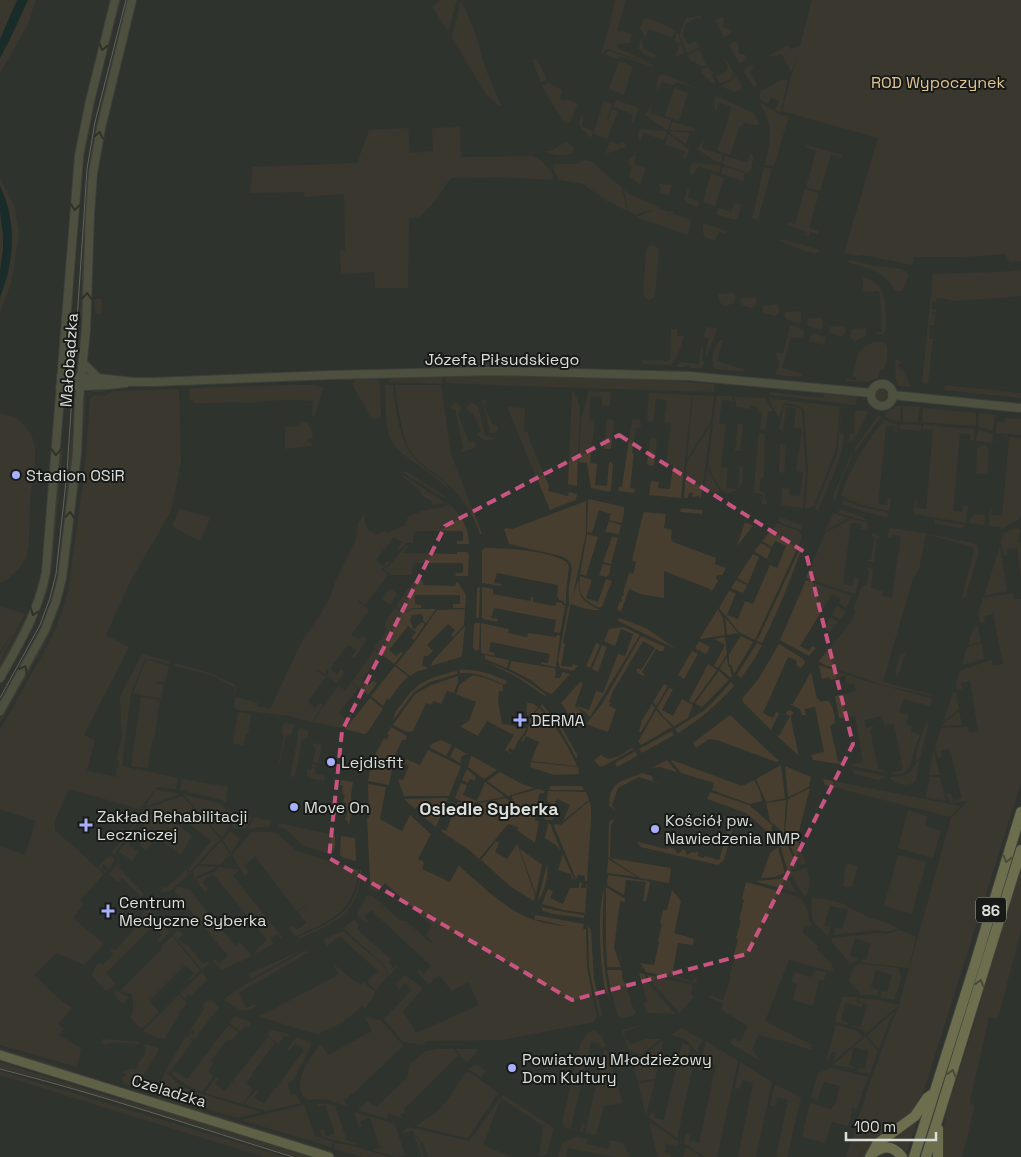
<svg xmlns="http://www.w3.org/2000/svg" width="1021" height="1157" font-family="'Space Grotesk',sans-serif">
	<rect width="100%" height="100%" fill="#2f332d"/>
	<g fill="#473e2f">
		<polygon points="0,0 36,0 27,26 0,73"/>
		<path d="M118,0H121C107,54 90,108 82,163C75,218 75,275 71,330V297L81,168L86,132Z"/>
		<path d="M128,0H130L100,116L94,148L89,180L83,315H80C83,260 83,202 92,148C100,98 116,49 128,0Z"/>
		<polygon points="440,0 457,0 449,30 447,29 432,7"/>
		<polygon points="461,0 475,32 486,70 501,105 499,106 487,95 483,89 452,38"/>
		<polygon points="615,0 626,0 617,31 621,32 622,30 632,35 629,43 618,44 618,48 655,65 607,49 600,57 610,24"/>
		<polygon points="812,0 1021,0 1021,261 1011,262 1006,259 1006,254 965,257 914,257 912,265 863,255 859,256 844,253 878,138 782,111 797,55 792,70 790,70 782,54 771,57 770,55 788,45 791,49 800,46"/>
		<polygon points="701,16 702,18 696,18 685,24 683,34 687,43 690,44 696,41 700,47 687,53 679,35 686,18"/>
		<path d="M722,17L724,18L723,27L732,30C731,33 728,36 724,37L715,21Z"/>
		<polygon points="648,18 676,30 672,38 649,29 645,38 640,28 644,19"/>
		<polygon points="677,32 685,53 675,57 673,56 675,56 680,44 674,41"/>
		<path d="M641,39H643L642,42L643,48L656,55L655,58C642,53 636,54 641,39Z"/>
		<path d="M735,41L739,45L738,53L748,56C746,60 743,63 739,63L729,46Z"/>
		<polygon points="699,50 707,66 701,66 690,60 687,55"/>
		<polygon points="608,51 653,65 653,67 620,56 618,59 605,55"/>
		<polygon points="724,58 725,58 734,74 730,80 719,83 716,75 719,76 726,72 728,67"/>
		<polygon points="537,59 547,80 541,82 532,60"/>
		<polygon points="619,61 633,66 624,95 609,89"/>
		<polygon points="752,65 754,67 749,72 757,85 754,87 753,86 744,71 745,69"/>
		<polygon points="708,67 713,73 711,74 715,81 715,84 712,83 701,72 703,68"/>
		<polygon points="664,74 698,89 676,82 674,85 662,82 658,90 657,90 656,84 659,75"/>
		<path d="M736,75L742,87L739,91C734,92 725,89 721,85L730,82Z"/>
		<polygon points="783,79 788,81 780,113 775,110 779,101 771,97 768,104 762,101 759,97 761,91"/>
		<polygon points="549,83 562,90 560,99 564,101 565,99 578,104 570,122 566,124 553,105 542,86"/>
		<polygon points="674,88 688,93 679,121 665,116"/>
		<path d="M715,96L754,113L759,124C754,127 749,124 744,122L742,127L740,126L730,155L717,150L729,118L728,117L732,107L719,102L717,110H715L714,100Z"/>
		<polygon points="616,100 639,108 633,123 631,122 633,114 613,107"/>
		<polygon points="604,101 612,104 607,120 608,120 612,109 618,111 607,139 593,134"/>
		<path d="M762,103L780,115L789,116L774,166L765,165C770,143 775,125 760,105Z"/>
		<polygon points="651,105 652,105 650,113 671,120 668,130 665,129 645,115"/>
		<path d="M581,116L584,117L581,126L593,131L591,138C583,130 577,128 581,116Z"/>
		<polygon points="672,122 695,128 694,131 670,130"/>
		<path d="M460,127L461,157L533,156C543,161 547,166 553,175L552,180L498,177L451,178L434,202L421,216L409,219L408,288H375L374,272L341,274L340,251H345L344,194L305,197L304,192L250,193L253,167L357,163L369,130L408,128L410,153L433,151L432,128Z"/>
		<polygon points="640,129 665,131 667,133 664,140 643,133 640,141 639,141 638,133"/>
		<polygon points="670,131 690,133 686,144 670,133"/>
		<polygon points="668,134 689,149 687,156 684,159 683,159 685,151 665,145"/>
		<polygon points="703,140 704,140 702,148 723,155 721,163 715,161 697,149"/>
		<path d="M567,141L574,149L573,153C566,157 553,155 545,152V151L552,150Z"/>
		<polygon points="610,141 620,145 621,142 626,144 624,148 621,147 620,149 606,154"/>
		<polygon points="807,145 842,155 841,157 831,154 820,191 806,187 816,151 806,147"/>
		<polygon points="750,154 754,156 752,164 751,169 748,173 726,166 722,163 725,156 747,162"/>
		<polygon points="634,155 636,156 634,164 646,168 640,185 629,176 632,167 628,162 630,158"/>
		<polygon points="584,160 592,162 622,188 627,211 607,201 583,184 559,180 552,166 554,164 575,164"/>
		<polygon points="692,163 717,165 721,167 719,173 698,166 694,175 689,173"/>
		<polygon points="725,167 745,173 743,181 721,174 722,168"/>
		<polygon points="764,167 772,169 758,219 769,223 751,218 753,215"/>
		<polygon points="711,173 719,176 715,188 719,176 724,178 715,206 703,202"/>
		<polygon points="0,177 15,208 19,234 11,283 0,313"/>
		<polygon points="659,184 672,185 668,196 660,193 661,187 659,186"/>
		<polygon points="688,188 690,189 688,197 699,202 698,207 686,203 684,198"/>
		<polygon points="805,189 819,193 809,228 819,231 818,234 810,232 809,236 804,235 805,231 787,225 788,222 795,224"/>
		<polygon points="624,190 631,195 660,207 659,209 661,209 669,212 671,211 674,212 673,214 691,220 688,235 636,217 655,210 642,212 637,215 628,211"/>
		<polygon points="734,203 741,205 738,217 734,220 716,214 718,208 731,212"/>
		<path d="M703,223L727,231L725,234L719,232L715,240C703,239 702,234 703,223Z"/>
		<polygon points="781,239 818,249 818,252 814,254 780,241"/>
		<polygon points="650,245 656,246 659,251 655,295 653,298 649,300 645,298 643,293 646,250"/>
		<path d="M851,260L869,265L902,269L908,274V278L902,291H895C883,269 868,268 846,262Z"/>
		<polygon points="1021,270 1021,296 955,301 953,299 953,301 948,299 937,298 936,302 932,302 932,309 936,309 936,312 933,312 932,315 935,315 934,325 930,325 929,339 933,339 928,384 922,383 933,274 1000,272"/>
		<path d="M862,277C888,282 886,308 886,328L885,331L882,334H875V333L882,332L880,294L878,291L869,292L862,291L863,283Z"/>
		<path d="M733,293L735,296L734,303L726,306C719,305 719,299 718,294Z"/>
		<path d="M755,297C757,301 757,306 753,308L744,306L740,303L741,299Z"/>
		<polygon points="95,299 102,299 101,314 95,313"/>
		<polygon points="777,304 778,306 779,312 776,316 763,313 762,308 763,306"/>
		<polygon points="800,311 801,314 801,321 799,323 788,320 785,318 785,312"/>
		<polygon points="822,318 823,322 823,326 820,330 808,326 807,324 808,319"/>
		<path d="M790,325L802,329L804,332L803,338L791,337L782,368L802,374L801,377L776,375C776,368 775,374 778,368C780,362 777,357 775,352L783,354Z"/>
		<polygon points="844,326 846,329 845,333 842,337 831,333 829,332 830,327"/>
		<polygon points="707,327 715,328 717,330 706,358 706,350 709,338 704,337 706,328"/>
		<polygon points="866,328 866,335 855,341 852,339 850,336 852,329"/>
		<path d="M671,329H677V336H684C681,347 678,356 671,365L644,364L642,360L667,361L668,360H670Z"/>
		<polygon points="814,333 826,337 824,345 809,341 811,335"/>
		<path d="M720,340H723L717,361L745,370V372L715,369C710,359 714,348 720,340Z"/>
		<path d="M875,342H883L887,346V358L884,370L881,369L878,377L869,382L846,381V379L856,380V377L853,376C856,360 856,347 875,342Z"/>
		<polygon points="701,348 703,348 702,358 704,363 702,368 690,368 690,366 685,365 685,367 676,367 681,362 699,364"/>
		<polygon points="464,358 475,361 507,362 532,366 459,366 458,365 474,364 473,362 457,362 457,359"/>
		<polygon points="898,359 901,363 898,365 902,372 904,371 911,387 898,386 896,381 895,360"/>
		<polygon points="523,360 542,361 570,364 569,367 542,367 542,364 523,361"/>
		<path d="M477,375C556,376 635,377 714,384V392L552,387L446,383V376Z"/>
		<polygon points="442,376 442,384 387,382 392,378"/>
		<path d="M374,378L380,382L381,414L380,418L375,420L372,418L355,390L352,384C356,376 367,379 374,378Z"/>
		<path d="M292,385H314L324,388L320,397L315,415L313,417L312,412L313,401C292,399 271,400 249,403C244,403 239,402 234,402C220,402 207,404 194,403V401L190,400L189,390L191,388Z"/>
		<path d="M385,385H393C395,405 400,444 414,458C426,470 441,478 452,491C445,486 438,480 431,474C416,462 393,452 388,432C385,417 386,400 385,385Z"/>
		<path d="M395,385H441L451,454L482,534H480C473,511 458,492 440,478C431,470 418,463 411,452C402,437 397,403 395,385Z"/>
		<polygon points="945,385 1021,393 1021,398 945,390 944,389"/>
		<circle cx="881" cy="395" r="6"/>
		<path d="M105,389V392H92L86,397C84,437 80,476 75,515C71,551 68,587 55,620H53L80,455L84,401C87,391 95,390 105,389Z"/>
		<polygon points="179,389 181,462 171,511 130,582 106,635 129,647 84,735 95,740 87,771 118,777 116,774 119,762 117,760 119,748 122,737 121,727 120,696 142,654 169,661 169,664 145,658 131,694 122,766 178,778 176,789 157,787 139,809 69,789 55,820 55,830 104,874 80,900 84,904 73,918 104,944 84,965 57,953 34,975 57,997 72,1008 58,1024 64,1029 59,1035 81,1048 77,1067 0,1045 0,846 25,855 36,821 0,809 0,730 46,648 58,623 68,591 85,469 90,399 94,395 104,396 113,391"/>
		<polygon points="572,391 574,391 580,407 577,486 568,484"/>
		<polygon points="589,391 611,392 610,405 608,406 602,405 602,397 591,396 589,420 595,421 590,463 597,464 595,485 607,486 609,462 611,462 613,464 611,490 609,492 591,488 587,463 579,462 581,420"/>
		<polygon points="770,392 823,398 825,394 857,397 856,404 855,405 783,396 769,395"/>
		<polygon points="649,393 692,395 681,498 649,495 651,481 659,482 658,488 670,489 673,466 666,465 671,423 664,422 667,400 656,399 653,422 647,421"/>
		<polygon points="693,395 714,396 711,421 687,459"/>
		<path d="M717,396H731L733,400V408L732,407L733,401L722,400L719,423L726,425L721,467L728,468L726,488L738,489L740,466L743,467C743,484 743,488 727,494L721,490L708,467L716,398Z"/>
		<path d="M74,397L72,433L73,459L60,569L56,591L46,617C58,584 61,550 64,515C68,476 71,437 74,397Z"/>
		<polygon points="735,397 765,398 773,411 768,411 766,430 760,429 762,413 757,412 758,407 751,406 750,409 736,407"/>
		<polygon points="769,398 840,407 836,449 833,458 814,505 810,508 805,508 808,471 804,410 798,405 784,403 779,418 769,400"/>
		<polygon points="487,399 486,402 484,405 492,424 496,425 498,428 497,431 495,433 491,433 490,431 483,405 481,401"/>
		<path d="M455,403C459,404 461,406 461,410L458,414L469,443L474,441L476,447L460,453L463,447L455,409H451L452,405Z"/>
		<path d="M471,403L475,404L478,407L485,435L491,438H496C488,442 482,441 477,434L481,431L473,413L469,412L467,409L468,405Z"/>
		<polygon points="784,405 798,407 802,410 806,471 803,508 781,505 782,488 790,489 789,495 800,496 803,472 796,471 802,429 794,428 796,408 786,407 783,430 780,429 779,428"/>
		<polygon points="898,406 901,406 900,422 886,418 885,414 889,410"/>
		<polygon points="903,406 920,407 918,422 903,422"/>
		<polygon points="507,407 525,408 524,432 528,432 529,439 549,486 548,491 568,496 569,492 577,494 576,500 550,510"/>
		<path d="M841,407L840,434L844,435C842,461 828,486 818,510L815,508L836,456L838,449Z"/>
		<polygon points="923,408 976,413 976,426 922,422"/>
		<polygon points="855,410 866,411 868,413 856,436 850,442 849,441 849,434 854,434"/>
		<polygon points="979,413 995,415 993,431 978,427"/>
		<path d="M0,414C11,414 19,419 26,428C28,431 31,434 32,437C40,455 31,483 30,502C29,517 31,547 25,559C20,569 9,579 0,583Z"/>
		<polygon points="879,415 881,417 854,453 855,448"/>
		<polygon points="1005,418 1021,419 1021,435 996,433 997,422 1004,422"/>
		<polygon points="607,419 612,420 614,423 611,449 604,449"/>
		<polygon points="632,419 640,420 641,427 636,428 632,453 634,453 630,488 635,489 634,493 618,491 619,487 622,487"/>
		<path d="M884,420L898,425L897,433H895L896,426H886L878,504L887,505L888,498L891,499L889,511L861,505L845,498V497L841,495C851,466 866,444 884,420Z"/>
		<polygon points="301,421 307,423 312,431 313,438 308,438 307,441 312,443 311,446 285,449 285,427 300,426"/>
		<polygon points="738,423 742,424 743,427 740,451 735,451"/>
		<polygon points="711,424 701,498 700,498 699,496 692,497 693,493 689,493 688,498 684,498 686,467 688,461"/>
		<polygon points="900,424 921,425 921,431 900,429"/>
		<polygon points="925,424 944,427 975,429 974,441 970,440 970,434 960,433 953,511 962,512 963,505 968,506 966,523 914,514 915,500 917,501 916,508 926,509 933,430 923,429 923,435 922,435 923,425"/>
		<polygon points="980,430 993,434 992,443 976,441 978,431"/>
		<polygon points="759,433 765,434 764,477 761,477 759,491 764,492 765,501 767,502 767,504 762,504 763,494 754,493 753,498"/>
		<polygon points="998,436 998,443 997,443 998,436 1021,438 1021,517 1015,522 1001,529 1001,527 989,526 990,508 992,508 991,515 1002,516 1009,438"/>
		<polygon points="650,438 657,439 654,466 649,465 647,463"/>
		<polygon points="780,444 786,445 784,473 779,472"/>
		<polygon points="984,445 987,447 989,450 987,474 976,473 977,449 979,447"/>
		<polygon points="60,449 63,450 52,567 47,591 39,614 38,613 47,588 51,566"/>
		<polygon points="852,453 852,456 842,478 835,501 833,496"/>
		<polygon points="707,468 721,493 704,492"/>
		<polygon points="402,472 407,472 446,497 444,498"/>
		<polygon points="402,474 445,503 433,505 431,501 422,495 419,489 404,478"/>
		<polygon points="589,499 624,507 624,512 622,523 609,520 611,514 599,510 592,533 587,532 588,501"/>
		<path d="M843,500L862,507L888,513L887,517C872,514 857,510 842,504Z"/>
		<path d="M586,501V533L573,595L578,580C580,601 583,601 600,610C590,611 580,607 571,604L570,607L569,606C569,600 568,593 569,586C571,573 577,562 561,556L509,544L504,529L507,528L512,529Z"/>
		<path d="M450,505C461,514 469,529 469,544H457V541H463V531H417V532L413,533V543H406L400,550L397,548L402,542L394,537L376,560L383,566L387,561L390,563L381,569L388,575L365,605L358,600L357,601L369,610L351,635L359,640L362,636L367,639L355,658L352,656L356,650L348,645L330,669L337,674L341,669L345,672L337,683L327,676L329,668L326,672V675L317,669L316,670L326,677L308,702L315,708L319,703L323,705L312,722L289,716L239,710L233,707L236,697L258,703L257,706L270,709L303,639L320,615L330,597L334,585L356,539L358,523L365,514C364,525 366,530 376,535L385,531L388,533L405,525L408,517L422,511Z"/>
		<polygon points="681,508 702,510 702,514 680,512"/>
		<polygon points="180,509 210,517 207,527 199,541 172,526"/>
		<polygon points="840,509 862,517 865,519 867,521 838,513"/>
		<polygon points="644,512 666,514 664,528 672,530 671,538 673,542 716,558 715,564 726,568 722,575 717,575 716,578 718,581 712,591 710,589 664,571 664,598 640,594 629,589 621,612 617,609 620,601 621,602 622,600 621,600 622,595 624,596 624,594 623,593 629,573 633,574 636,562 632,560 643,514"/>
		<polygon points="833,513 849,518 825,531 833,514"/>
		<polygon points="975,514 985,515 984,525 970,523 971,518"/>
		<polygon points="779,517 803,525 801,530 781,523 779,520"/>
		<polygon points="851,519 867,523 867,530 861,529 861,524 851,523 843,584 852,586 854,578 859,579 855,594 806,578 825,533"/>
		<polygon points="935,520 966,525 965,527 961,528 935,524"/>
		<polygon points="609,521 621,525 619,534 605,532"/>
		<polygon points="745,522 753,526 737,546"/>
		<polygon points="777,523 800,532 802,538 755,640 739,632 719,608 729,591 736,593 727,615 738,619 745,601 753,604 770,565 777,568 786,546 775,541 772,547 762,541"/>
		<path d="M889,528C918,531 946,538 974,543L977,545L979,551L965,598H962L974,550L972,547L926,534L919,569L913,578L883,682L933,695L932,696L883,685L825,665L819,661L851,622L856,611L853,609L862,586L867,585L869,571L866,567L873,569L871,588L883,591L882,596L892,597L901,536L892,534L891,538L888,537Z"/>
		<polygon points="1016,528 1021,530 1018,541 1021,543 1021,578 1017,548 1007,549 1008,555 1004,556 1001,541 1004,533"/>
		<polygon points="872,533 875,533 881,538 877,538 874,562 867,561 867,560 871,560 875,537 872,536"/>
		<polygon points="587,534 598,537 586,576 580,574"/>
		<polygon points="612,537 618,538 611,564 603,562"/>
		<path d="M804,540H805C792,575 779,610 762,643L757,641Z"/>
		<polygon points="761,543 771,549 767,559 754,551"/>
		<polygon points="406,546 408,546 405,549 404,553 457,554 457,552 468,552 469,555 468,576 456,576 455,573 463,573 463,563 417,563 413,564 412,574 410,575 392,575 383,569 389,566"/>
		<polygon points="1000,546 1007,591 984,596"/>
		<path d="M485,548C509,548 546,550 567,562L569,567L566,592V603H564V601L559,600V598L557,597L558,585L497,573L494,583L501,584V586L482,583V550Z"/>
		<polygon points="753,554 759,557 748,584 737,578"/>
		<polygon points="603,564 611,566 609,574 607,577 599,575"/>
		<path d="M580,576L592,580L586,598L598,602L606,579L612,581L602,606L600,608C584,601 577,594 580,576Z"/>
		<polygon points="416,580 422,580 423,585 455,586 457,581 466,595 465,608 453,608 453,604 460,604 460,595 415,595 415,604 421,605 421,608 413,608 404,612 396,607 411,584"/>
		<polygon points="736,580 747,585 743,593 731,588"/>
		<polygon points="806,580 852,596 846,608 839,603 841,599 832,594 800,646 809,651 812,646 816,648 809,656 780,640"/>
		<polygon points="480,587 479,618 476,617 477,589 477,588"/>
		<polygon points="482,587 493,589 493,594 530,601 531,597 533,597 533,602 555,606 557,602 562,603 562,605 565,606 560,633 554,632 556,620 494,608 491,618 498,619 497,622 483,619 482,617"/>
		<polygon points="390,588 397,594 390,605 382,599"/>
		<polygon points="1013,593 1014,599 1021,599 1021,783 924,1090 914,1108 915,1109 866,1157 859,1157 865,1148 857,1157 846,1157 873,1073 898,1006 865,1034 864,1031 852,1026 852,1025 860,1027 868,1005 858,1001 859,998 878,1000 899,1005 951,818 968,801 951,803 948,799 947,794 951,793 953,801 962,798 950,749 941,751 942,757 938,758 935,747 941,728 968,727 969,733 978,731 970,681 961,683 962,689 957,690 956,682 960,671 984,662 992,660 993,666 1003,664 993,614 984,616 985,622 980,623 978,613 983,598"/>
		<polygon points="0,606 25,614 0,661 0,654 17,627 0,652"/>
		<polygon points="837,606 846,612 840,620 832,615"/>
		<polygon points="568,607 570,607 563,643 565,644 561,666 572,667 573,664 578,666 573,671 560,668 558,661"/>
		<path d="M395,608L403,613L413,609H436L426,623L423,621V617L421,614L412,615C410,619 409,623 413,626L412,628L415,629L418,625L422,622L425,624L414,640L411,638L416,632L408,626L389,650L396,656L401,652L403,653L394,664L374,648L387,630L385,628V623Z"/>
		<polygon points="465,609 464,625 453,637 451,635 455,630 448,624 427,645 433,651 428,656 424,656 422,666 427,667 427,669 418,671 410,676 396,665 416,640 437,610"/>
		<polygon points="718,609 723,618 725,635 701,639 700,638"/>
		<polygon points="28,614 30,615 29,618 0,671 0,664"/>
		<polygon points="725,617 738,633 727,635"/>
		<polygon points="830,617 838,622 830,632 823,628"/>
		<polygon points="619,618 646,628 676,649 618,621"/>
		<polygon points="51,623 54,624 46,642 0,723 0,718 37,653"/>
		<polygon points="476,623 480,623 479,650 475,651 473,647 474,624"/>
		<polygon points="481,623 509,629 508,633 527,637 528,633 556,637 557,635 559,635 560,636 556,667 541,664 541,662 548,663 550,654 491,642 489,651 495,653 494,656 481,653"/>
		<polygon points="465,626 462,654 461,657 431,666 432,662"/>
		<polygon points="978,626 981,642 968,645 974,627"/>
		<polygon points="624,627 640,635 590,717 585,712 577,707 578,706 589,710 596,691 603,693 618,654 625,656 633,634 621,629 615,646 604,641 609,629"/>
		<polygon points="641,636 665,647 663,651 659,651 656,649 642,672 645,675 644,676 637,673 636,670 638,668 641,670 655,648 643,641 613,691 609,702 611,703 609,706 616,709 608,732 586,724 602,704"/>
		<polygon points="741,636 753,642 734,674 732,666 729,664 729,654"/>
		<polygon points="725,637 727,654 718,668 714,666 725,645 714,639"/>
		<polygon points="699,641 710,647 706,654 695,648"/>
		<polygon points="596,643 600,645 590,668 586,666"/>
		<polygon points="757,643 762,645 755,658 741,678 737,675"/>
		<polygon points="982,643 984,659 962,665 967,647"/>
		<polygon points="779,644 802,658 805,661 805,663 801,668 796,665 797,661 788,657 763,713 773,718 776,712 779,713 771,730 743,702 742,699 759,678"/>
		<polygon points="602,645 607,647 598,672 592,669"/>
		<polygon points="374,650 381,655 362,680 369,685 373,681 377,683 368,695 352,682"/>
		<polygon points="692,651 698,654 684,679 678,675"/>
		<polygon points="906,651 898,676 896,675 895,672 900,654"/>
		<polygon points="485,655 509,660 507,668 485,659"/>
		<polygon points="727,657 728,666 730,668 732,676 731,678 721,670 720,668"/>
		<polygon points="146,659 169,666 165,682 155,682 155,683 164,684 161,698 140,695 140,694 133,693"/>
		<path d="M485,661C509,671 526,678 546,695L545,696L517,677Z"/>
		<polygon points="511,661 554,668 556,670 555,678 560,678 562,673 563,672 570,674 553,693 551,694 543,690 531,680 509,669"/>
		<polygon points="175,663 212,674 234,684 236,689 234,694 233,694 235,689 234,687 211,675 174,666"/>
		<polygon points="708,664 717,670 693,703 689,701"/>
		<path d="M819,665L862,680L931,698L932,700L930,706L904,699L899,712L909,715L906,724L912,726L911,732L920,735C917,741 915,748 913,755C910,768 907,778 891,773L903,770L894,724L885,725L882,716L864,720L867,728L873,726V729L870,730L878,769H882L885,773L852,766L851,764L863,762L855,716L839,718L835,696L856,691L854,684H847L845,676L831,680L829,677L822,679Z"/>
		<polygon points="395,666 408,677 400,685 389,700 387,699 383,706 371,696"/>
		<path d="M459,670C477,669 491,674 507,681L505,685C490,678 477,672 460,673Z"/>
		<path d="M457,671V674L430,682L414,692L394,719C394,713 397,709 401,705C416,682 430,677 457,671Z"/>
		<polygon points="719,671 729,680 702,707 696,704 695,703"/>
		<path d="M811,672L817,699H819L820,702C821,701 827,701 828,701C832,702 835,716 835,720C835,724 833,724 830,726L838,761L843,763L845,765L813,760L811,755L824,752L815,707L805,709L806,715H802L800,709L789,704H793Z"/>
		<polygon points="473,675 485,678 503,685 503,691 499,691 498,701 502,724 526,728 525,732 518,741 514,750 510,748 508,751 511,753 511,754 505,750 514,735 487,721 478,736 461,727 462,725 469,721 476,702 456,694 460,684"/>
		<polygon points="458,676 458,682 454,693 447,691 441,704 434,701 431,705 426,703 413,731 407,732 393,725 415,694 431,685"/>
		<polygon points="580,682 583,683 575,706 581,711 585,723 578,728 561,703"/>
		<path d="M731,682L734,686C717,705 699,720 678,733L675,729L703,711L712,703Z"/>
		<polygon points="351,683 358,688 339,713 346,719 351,714 352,715 341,728 313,722 338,686 345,690"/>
		<polygon points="664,684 668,686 656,706 653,702"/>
		<polygon points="669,688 673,689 662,710 673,716 682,699 693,705 688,718 674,726 664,717 657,708"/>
		<polygon points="953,693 956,693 959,709 943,722"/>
		<polygon points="141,697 160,700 154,740 152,740 148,768 131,766"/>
		<polygon points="370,698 383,709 367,733 364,734 345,729"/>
		<polygon points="527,703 532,703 538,707 531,716 527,715 527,712 526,712"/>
		<polygon points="542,704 562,728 578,756 576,758 560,729 540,706"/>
		<polygon points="652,704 655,708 641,732 639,732 642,720"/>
		<path d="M539,708C556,725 567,744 577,766L531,761L539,742L526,736L523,742L521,741L527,732L530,719Z"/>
		<polygon points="656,710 672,727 641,745 638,742"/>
		<polygon points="790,710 794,713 791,715 791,720 799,756 775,734 779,736 790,716 786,714 786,712"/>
		<polygon points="959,711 962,725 942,726 943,724"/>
		<polygon points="238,712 251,714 248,734 246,734 243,746 233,743"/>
		<polygon points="730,715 779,761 776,762 717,740 709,739 696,748 693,743"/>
		<polygon points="286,723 294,725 291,734 286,736 279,766 278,766 284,737 281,732 284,724"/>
		<polygon points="926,723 929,724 923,744 920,758 915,762 917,749"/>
		<polygon points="391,727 407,736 405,740 402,740 394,758 389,785 368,781 372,760 384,738 386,740 389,736 387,734"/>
		<polygon points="302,728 305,729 308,731 308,737 306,739 302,740 295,777 290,776 298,737 297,733 299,729"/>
		<polygon points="672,731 674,735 642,753 639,749"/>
		<polygon points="441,740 452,745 446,756 429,747 433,743"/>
		<polygon points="314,743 322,745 318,763 313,762 316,748 312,746"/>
		<polygon points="455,747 467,754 462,756 460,763 450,757"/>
		<path d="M632,748L634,749L602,767L598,765L594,760L601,755C612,764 621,754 632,748Z"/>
		<polygon points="428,750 461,766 449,796 404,796 398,779 403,780 409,766 404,763 406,759 420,765"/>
		<polygon points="636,751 637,756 617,767 615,763"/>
		<polygon points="933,753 934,753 940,775 929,775"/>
		<polygon points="471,756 472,756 497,770 484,779 468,767"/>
		<polygon points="667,760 677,772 660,767 651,768"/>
		<polygon points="672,760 742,786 754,780 760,791 762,801 750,804 712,790 714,783 681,773 671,761"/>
		<path d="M919,761L916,780C909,788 895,785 890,777C897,776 906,777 911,771C914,766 915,764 919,761Z"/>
		<polygon points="531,762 578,767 579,771 579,774 554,775 530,767"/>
		<polygon points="312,764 316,765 314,773 325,776 324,781 310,778 307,775 307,769 311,770"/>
		<polygon points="781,765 785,798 766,802 756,779"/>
		<polygon points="785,766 811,777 809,787 788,797"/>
		<polygon points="467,769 476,777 475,781 470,779 468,783 462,780"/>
		<polygon points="851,769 885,776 884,778 879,780 854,774"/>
		<polygon points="500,772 522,784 534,788 508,796 487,781"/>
		<path d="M642,773L652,776L653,781L670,787L639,777L618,788L612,805L615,810L609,806C610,780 621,782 642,773Z"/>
		<polygon points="930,777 940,777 946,801 926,797"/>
		<polygon points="182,779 228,787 226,803 222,800 180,790"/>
		<polygon points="823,779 960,806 950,817 825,785"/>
		<polygon points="341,780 353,782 351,795 352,815 351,815 349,824 348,824 348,821 345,820 348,811 344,809 346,803 343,802 345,795 342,794 343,786 340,785"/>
		<polygon points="485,782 503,795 504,797 467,804 455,798 461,783 467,785 463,795 477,801"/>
		<path d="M368,784L386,787L380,819L402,831L410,815L431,834L418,859L423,861L424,864L422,869L450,882L459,865C465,872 474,879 482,886C511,911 528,923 567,926L534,919L535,915L584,924L583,929H586L587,967L596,1014L597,1017L594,1022L501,1040L427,1041L422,1045L403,1042L384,1019L412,990L405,983L399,989L395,984L404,975L421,986L422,990L403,1011L416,1033L479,1005L468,982L452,991L439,975L429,984L417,972L419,969L424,974L431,966L371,910L364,917L368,921L366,923L358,916L357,914L367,895L373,896L401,921H406L431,943L433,942L425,935L432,926L385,883L377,893L369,888L370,879L367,818L369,817Z"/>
		<polygon points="550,786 582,786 584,790 549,790"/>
		<polygon points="810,788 797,839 806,863 799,865 785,834 788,799"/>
		<polygon points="156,789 180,794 145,807"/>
		<polygon points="538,789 545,791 544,793 539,794 535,821 539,821 535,843 517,830 518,827 508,824 479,859 469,850 441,831 442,829 446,831 458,802 469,808 470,805 506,798 510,801 513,800 512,798 512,796"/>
		<polygon points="548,791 586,792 589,800 563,821 570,805 557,799 554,805 547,801"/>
		<polygon points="710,792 749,805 772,825 771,835 746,813 707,799"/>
		<polygon points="184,795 219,803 228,811 233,813 229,828 222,838"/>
		<polygon points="182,796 209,825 221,840 218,841 190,872 188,869 211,841 179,816 147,811 114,854 112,852 147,808"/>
		<polygon points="448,798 436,827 425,818 428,814 419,805 415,809 404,799"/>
		<polygon points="786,800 784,833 770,821 766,803"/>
		<polygon points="589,801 591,806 591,819 587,881 585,881 585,876 578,875 576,879 554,826 555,824 561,825"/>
		<polygon points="547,804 553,807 550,815 554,817 552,820 546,820 544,818"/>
		<polygon points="908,810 927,816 925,826 941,831 933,858 898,848"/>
		<polygon points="236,813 252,817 246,829 231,827"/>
		<path d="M149,814C168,818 177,823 192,836L181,855L142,827Z"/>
		<polygon points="725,816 732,819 734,823 724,860 718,865 641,847 637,843 638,842 667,849 668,847 675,849 677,854 681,852 682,849 685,850 687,855 692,852 695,853 696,851 698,852 698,856 703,858 705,856 719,860 730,824 725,822 723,820"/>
		<polygon points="254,817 271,821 270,826 248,829"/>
		<polygon points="615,818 611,825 610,858 671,868 669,883 640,878 608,857 609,822"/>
		<path d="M279,823L305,829L335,835C335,842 337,851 329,854L304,846L287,830L279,826Z"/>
		<polygon points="548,823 551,824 553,832 574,879 572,879 571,874 558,870 563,853 557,846 545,838"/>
		<polygon points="1021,826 1021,838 927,1142 922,1157 918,1157"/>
		<polygon points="231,831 240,839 231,853 223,840"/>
		<path d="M252,832H271L278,834L297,851L358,870C356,911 329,922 296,936L294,935L289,928L293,925L297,930L306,923L298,912L304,907L311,916L304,906L297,911L278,887L255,856L244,866L249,872L245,876L232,855Z"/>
		<polygon points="147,833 155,839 146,850 139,844"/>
		<polygon points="341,836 355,838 356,860 355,861 342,857 340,855"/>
		<polygon points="784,837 798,868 788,872 780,845"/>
		<polygon points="127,841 130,843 129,845 138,852 132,861 119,851"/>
		<polygon points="496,841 499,843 495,852 507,859 517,844 535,895 534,901 511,887 481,860"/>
		<polygon points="222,842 230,855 219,865 200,864 219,843"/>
		<polygon points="778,847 785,873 775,877 761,878 770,853"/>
		<polygon points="519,848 542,865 536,894"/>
		<polygon points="110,855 114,859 114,861 109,869 104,864 101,868 107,872 106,873 98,867"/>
		<polygon points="898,855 926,862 912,914 884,906"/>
		<polygon points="608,859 637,877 607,873"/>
		<path d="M847,863L858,866L852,887L849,886L848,888L843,886C845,878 844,872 847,863Z"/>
		<polygon points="118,864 121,864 118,867 144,894 141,897 122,878 118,882 109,874"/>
		<path d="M547,864C549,876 544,893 537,903Z"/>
		<polygon points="198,866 217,867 194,878 193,871"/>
		<polygon points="219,867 239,870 233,876 283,938 281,939 278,934 271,938 273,944 255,954 259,947 267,940 213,874 202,882 208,890 205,892 195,879 214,872"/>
		<polygon points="807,867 810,885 807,895 805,896 802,893 789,873"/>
		<polygon points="1021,868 1021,930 998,1019 989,1017 970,1101 970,1104 975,1105 962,1157 943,1157 942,1138 946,1113 972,1031"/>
		<path d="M360,869L361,871C359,914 336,922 301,938H296C332,922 358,914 360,869Z"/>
		<polygon points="186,870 189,874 170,891 160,892 163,886 166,888"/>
		<polygon points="608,875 648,881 650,883 646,901 643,901 646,882 626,880 624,895 607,885"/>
		<polygon points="787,875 796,893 755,881 779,879"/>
		<polygon points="746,882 800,897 808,911 809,921 813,925 804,926 803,933 817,945 818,947 817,949 832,965 834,972 789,960 765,1021 812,1045 811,1050 788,1042 758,1035 752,1049 760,1061 730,1043 733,1038 740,1042 748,1026 721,1010 723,1004 709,997 709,995 723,1000 731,977 730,976 734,959 733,957 738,940 736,938 741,920 739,920 744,900 742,899"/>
		<polygon points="579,883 582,883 581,888 586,888 586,884 587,884 585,913 563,910 542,904 548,889 553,891 550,898 563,904 570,888 579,888"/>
		<polygon points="178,887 189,889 235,946 238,943 241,943 251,955 250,957 221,970 213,961 214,959 219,964 228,956 174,891"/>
		<polygon points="606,887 625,899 625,902 620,901 614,948 621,967 607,967 606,940"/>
		<path d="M604,889C602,927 601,966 611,1002C609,999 607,995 606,992C600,971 597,909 604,889Z"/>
		<polygon points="672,890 681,901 674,933 694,939 693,945 678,943 673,970 675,971 674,975 692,981 696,977 697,979 696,983 646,972 640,963 654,965 659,942 658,941 662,924 660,923 663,910 667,910"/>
		<polygon points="811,898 825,899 841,903 868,917 888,923 898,929 886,932 878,930 834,935 835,928 842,929 848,910 830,906 824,925 831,927 828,937 812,920"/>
		<polygon points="541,907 559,911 584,915 584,918 553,914 543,911"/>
		<polygon points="148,908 169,932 159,942 157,940 162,935 153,926 106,973 116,984 109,990 105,990 92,976 94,969 99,963 103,965 113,954 110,950 113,948 116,950 143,919 140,916"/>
		<polygon points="354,920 359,924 357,929 388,957 391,959 388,962 394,968 397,965 398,966 389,976 384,965 343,928"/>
		<polygon points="588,926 591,930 594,979 602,1014 600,1019 595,998 589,967"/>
		<polygon points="900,930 916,937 909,968 860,962 861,959 866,960 871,943 855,938 850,956 858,958 857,961 850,963 831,941 832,938 879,933 886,934"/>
		<polygon points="178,931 180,931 182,935 178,939 183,945 186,943 202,963 208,962 209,963 202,970 172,934"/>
		<polygon points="343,931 383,965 388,976 376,990 367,982 378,971 340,936 327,946 323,940"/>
		<path d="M172,936L200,970L190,980L189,979L194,973L185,965L149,1001L159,1012L142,1029L131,1018C133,1010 135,1002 131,994L120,991L161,950V947Z"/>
		<polygon points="303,950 251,979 248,974"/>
		<path d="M304,951L309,952L239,993L246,1008L255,1004L256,1006C255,1007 249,1010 248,1010C240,1012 230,1004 224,999L239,988Z"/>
		<path d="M333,964L360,985L363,982L375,991L373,998L365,1008L362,1005C351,1017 336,1028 320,1032L319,1035L260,1017V1014L262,1015L334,977L339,973L336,969H335Z"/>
		<path d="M859,964L899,968L901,979L894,1000L880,997L882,991L887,992L892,975L876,970L871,987L878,990L877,995H861L849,981C851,973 852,967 859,964Z"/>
		<polygon points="607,970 622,970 622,978 626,986 633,1008 636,1012 633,1016 621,1018 618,1016 611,992"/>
		<polygon points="816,970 826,972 824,980 819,980 813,1006 793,1000 797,984 791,982 795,972 811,977"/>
		<polygon points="202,972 208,980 200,986 191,996 189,994 185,999 180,994"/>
		<polygon points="639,973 644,974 650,985 675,1014 649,1013 646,1011 643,1003 647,1001"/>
		<polygon points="647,975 693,985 691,995 694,996 693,998 679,1014 677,1010 662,993 653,984"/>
		<polygon points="116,990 129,997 122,1004 114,994"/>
		<polygon points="179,995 187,1003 181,1011 180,1011 178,1014 179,1015 164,1039 155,1037 143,1031"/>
		<polygon points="842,997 858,997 857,1002 863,1004 862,1007 845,1003 841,1020 848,1023 847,1025 835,1022"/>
		<polygon points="209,1000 212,1001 219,1007 194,1040 188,1036 191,1033 193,1035 195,1032 193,1029 187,1035 204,1009 203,1006 206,1001"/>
		<polygon points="896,1010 890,1020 879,1049 867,1036"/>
		<polygon points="235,1016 248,1021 251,1024 250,1028 246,1025 240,1031 229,1023"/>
		<path d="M365,1017L381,1020L398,1040L404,1045L357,1090L344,1100L348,1107L325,1099L307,1100C305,1098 303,1096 302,1094C294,1079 312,1055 321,1044L328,1055L372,1031Z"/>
		<path d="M229,1025L238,1032L234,1038L228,1041L227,1040L211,1061L214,1063L208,1071L214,1077L202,1091C189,1088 181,1082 171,1074L174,1070L187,1079L212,1047L216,1049L212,1046Z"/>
		<polygon points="644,1025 624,1032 626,1040 629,1040 630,1044 646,1039 661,1039 641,1055 628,1049 622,1030"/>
		<polygon points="836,1025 855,1030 863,1037 834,1061 836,1053 832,1052 829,1058 826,1061"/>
		<polygon points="681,1028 703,1040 702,1043 700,1043 697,1052 685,1039 671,1035"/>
		<polygon points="272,1030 288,1034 289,1037 289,1038 285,1036 278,1044 268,1035 269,1032"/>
		<path d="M592,1031C602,1031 603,1039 606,1047L599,1048L600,1043L591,1042L571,1128L580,1131L582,1123L585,1124L583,1132L566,1128L564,1127L562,1122L581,1042L587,1034Z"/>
		<polygon points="186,1036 193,1041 169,1073 166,1070"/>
		<polygon points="268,1037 275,1043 252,1073 253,1075 246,1083 253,1090 243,1104 205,1093 216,1077 219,1079 215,1084 225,1091"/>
		<polygon points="297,1037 311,1043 311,1046 294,1079 288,1083 291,1095 295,1094 301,1103 266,1111 244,1104 256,1090 258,1092 254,1097 264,1104 304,1050 295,1043 289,1051 287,1049"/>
		<polygon points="865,1037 878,1051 870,1074 859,1072 860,1068 865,1069 869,1051 854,1047 849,1065 855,1067 855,1068 834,1065 835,1063"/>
		<polygon points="102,1039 139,1042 139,1043 137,1044 112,1042 105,1045 100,1042 102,1041"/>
		<polygon points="663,1040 658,1063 643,1056"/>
		<polygon points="706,1041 738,1061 717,1157 705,1157 684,1143 686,1134 690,1135 689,1141 699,1143 716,1065 706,1062 704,1070 699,1069"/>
		<polygon points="682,1043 688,1045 691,1049 688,1056 692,1057 695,1054 697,1056 695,1057 677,1138 649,1118 650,1112 655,1113 654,1118 664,1120"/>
		<path d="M146,1044L158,1048V1052L138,1084L132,1086L123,1083L122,1075L123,1077L126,1075L123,1072L132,1068L135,1070L139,1065L138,1063C143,1058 148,1053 144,1046Z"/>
		<polygon points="0,1048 83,1074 24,1059 22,1056 9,1052 6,1053 0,1051"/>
		<polygon points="438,1049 454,1049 459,1057 456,1057 403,1110 405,1112 404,1114 402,1113 400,1115 403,1118 400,1118 388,1113 387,1119 358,1110 368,1100 373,1106 377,1106 407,1078 410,1064 418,1057 425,1051"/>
		<polygon points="456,1049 476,1049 477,1050 476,1053 466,1063"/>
		<polygon points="604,1050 607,1050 623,1103 604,1106 596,1135 585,1133"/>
		<polygon points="641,1057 658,1065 655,1079 637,1081 633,1064"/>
		<polygon points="0,1062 109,1096 156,1109 312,1157 296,1157 47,1080 0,1068"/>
		<polygon points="740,1062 772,1082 756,1157 738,1157 753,1083 742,1080 740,1089 735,1088"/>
		<polygon points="475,1065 479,1066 486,1071 481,1077 469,1069"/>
		<path d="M830,1068L869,1077L862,1093L854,1091L862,1094L857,1109L852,1108L850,1123L848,1122V1126L832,1122L825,1143L802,1137L810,1103C817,1104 823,1108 831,1109L835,1105L840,1086L824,1082L817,1101L811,1097L818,1073Z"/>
		<polygon points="0,1071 286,1157 264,1157 0,1075"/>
		<polygon points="165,1071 182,1087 192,1091 261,1112 237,1118 163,1095 159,1091"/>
		<polygon points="466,1072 471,1073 498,1093 468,1138 416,1126 439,1110 448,1099"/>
		<polygon points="655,1081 646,1116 638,1083"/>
		<path d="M775,1084C783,1089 792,1092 801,1098L787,1157H776L788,1100L777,1097L775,1106L770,1105Z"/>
		<polygon points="156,1093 159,1096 164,1099 331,1151 332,1153 162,1100 159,1098"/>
		<polygon points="502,1096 505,1096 554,1128 547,1154 544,1156 539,1156 543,1126 501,1098 483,1145 512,1157 428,1157 423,1142 421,1143 417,1134 424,1157 422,1157 413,1131 415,1130 404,1133 404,1130 408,1127 469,1141"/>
		<polygon points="326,1103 335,1106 347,1140 356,1144 361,1143 355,1145 322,1137 320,1130 323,1129 326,1137 335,1133 325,1105 317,1107 317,1104"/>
		<polygon points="304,1105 315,1136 333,1142 331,1147 241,1120"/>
		<polygon points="354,1112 395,1124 405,1155 396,1157 372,1150 383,1147 382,1146 380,1147 370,1118 360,1121 362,1126 359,1127"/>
		<polygon points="915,1121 917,1122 907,1152 905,1154 886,1144"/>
		<polygon points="649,1123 651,1123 679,1142 678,1146 666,1144 665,1153 670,1154 672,1157 659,1157 657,1154"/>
		<polygon points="576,1137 587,1139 587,1144 608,1149 610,1140 623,1143 630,1157 614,1157 568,1148 566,1157 558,1157 562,1143"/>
		<polygon points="335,1143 349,1145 389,1157 362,1157 334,1149"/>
		<polygon points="686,1147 702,1157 683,1157"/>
	</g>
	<g fill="#002424">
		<polygon points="17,0 28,0 11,37 0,58 0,39"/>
		<path d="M0,186C17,221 15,261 0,297V271L3,249V235L0,212Z"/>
	</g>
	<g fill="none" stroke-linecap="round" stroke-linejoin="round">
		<defs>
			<g id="tertiary">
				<polyline points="83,363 98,378"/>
				<polyline points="61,377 98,378 133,382 154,382 332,375 495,371 689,376 871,393"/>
				<circle cx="882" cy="395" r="11"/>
				<polyline points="60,387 108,385 126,383"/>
				<polyline points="892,395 1021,408"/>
				<path d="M0,678C20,642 38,613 46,572L79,156L90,101L115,0"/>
				<polyline points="0,711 45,630 56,601 62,578 77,453 79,400 86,329 90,213 93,173 101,128 132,0"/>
			</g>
			<polyline id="secondary" points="0,1055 329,1157"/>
			<g id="primary">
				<path d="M873,1153C884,1145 893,1145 902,1157"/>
				<polyline points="870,1157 877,1144 915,1116 927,1098 931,1095"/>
				<polyline points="914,1157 975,964 1021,812"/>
				<polyline points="926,1157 1021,850"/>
				<polyline points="938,1157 938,1129"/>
			</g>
		</defs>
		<use href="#tertiary" stroke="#4b4f49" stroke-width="10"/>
		<use href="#secondary" stroke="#4b4f49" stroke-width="11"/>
		<use href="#primary" stroke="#4b4f49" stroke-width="12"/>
		<use href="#tertiary" stroke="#747455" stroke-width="8"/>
		<use href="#secondary" stroke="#999a67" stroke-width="9"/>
		<use href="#primary" stroke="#b6b775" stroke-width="10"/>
		<g stroke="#9b9f9a" stroke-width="1">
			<polyline points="0,698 40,625 50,598 56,574 67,472 87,169 95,122 126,0"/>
			<path d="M0,1069C99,1094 196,1127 293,1157"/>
		</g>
	</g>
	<defs><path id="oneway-chevron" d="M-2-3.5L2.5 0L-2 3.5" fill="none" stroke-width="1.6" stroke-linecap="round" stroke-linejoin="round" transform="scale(1.25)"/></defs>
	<g stroke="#2f3026">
		<use href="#oneway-chevron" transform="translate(103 47) rotate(104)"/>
		<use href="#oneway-chevron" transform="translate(99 135) rotate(-78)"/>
		<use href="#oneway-chevron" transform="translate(75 207) rotate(95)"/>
		<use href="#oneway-chevron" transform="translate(87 296) rotate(-87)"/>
		<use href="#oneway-chevron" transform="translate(56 452) rotate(94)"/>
		<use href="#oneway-chevron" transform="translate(70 515) rotate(-83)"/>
		<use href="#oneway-chevron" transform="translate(34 612) rotate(112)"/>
		<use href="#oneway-chevron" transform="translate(24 669) rotate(-61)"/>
	</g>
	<g stroke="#676846">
		<use href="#oneway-chevron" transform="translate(1007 859) rotate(107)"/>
		<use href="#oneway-chevron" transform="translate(980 983) rotate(-73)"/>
		<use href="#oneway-chevron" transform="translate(952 1073) rotate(-73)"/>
	</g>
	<path d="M0 0H1021V1157H0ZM619,435L806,553L853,744L747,954L572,1000L329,858L342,731L445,526Z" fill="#2f332d" fill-opacity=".55" fill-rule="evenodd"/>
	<path fill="none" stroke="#ca5481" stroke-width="4" stroke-dasharray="10 6" stroke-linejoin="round" d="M619,435L806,553L853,744L747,954L572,1000L329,858L342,731L445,526Z"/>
	<g fill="#a7b0fc" stroke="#181a17" stroke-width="2">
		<circle cx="16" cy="475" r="5"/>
		<path d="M517.5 712.5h5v5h5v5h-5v5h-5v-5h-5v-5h5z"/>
		<circle cx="331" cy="762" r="5"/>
		<circle cx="294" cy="807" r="5"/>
		<path d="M83.5 817.5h5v5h5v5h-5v5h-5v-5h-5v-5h5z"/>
		<circle cx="655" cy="829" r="5"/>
		<path d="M105.5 903.5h5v5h5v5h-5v5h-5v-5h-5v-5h5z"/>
		<circle cx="512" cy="1068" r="5"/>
	</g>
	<g text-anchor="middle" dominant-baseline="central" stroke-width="4" stroke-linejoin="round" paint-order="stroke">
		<rect fill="#181a17" stroke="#a1a4a0" stroke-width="1" x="976" y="897.5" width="30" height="25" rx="4"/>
		<g font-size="15" font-weight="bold" fill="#dcdfdb">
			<text x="991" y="910">86</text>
		</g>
		<g font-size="16" fill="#e1c493" stroke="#181a17">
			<text x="938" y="82">ROD Wypoczynek</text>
		</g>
		<g font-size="16" fill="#dcdfdb" stroke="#181a17">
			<text x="502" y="359">Józefa Piłsudskiego</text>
			<text transform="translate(69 360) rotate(-86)">Małobądzka</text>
			<text transform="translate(169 1091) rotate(17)">Czeladzka</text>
		</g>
		<g font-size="16" fill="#dcdfdb" stroke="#181a17" text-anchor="start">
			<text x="26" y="475">Stadion OSiR</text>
			<text x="531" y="720">DERMA</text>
			<text x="341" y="762">Lejdisfit</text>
			<text x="304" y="807">Move On</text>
			<text x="97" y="816">Zakład Rehabilitacji<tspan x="97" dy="18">Leczniczej</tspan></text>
			<text x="665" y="820">Kościół pw.<tspan x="665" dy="18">Nawiedzenia NMP</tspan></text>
			<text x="119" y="902">Centrum<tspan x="119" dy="18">Medyczne Syberka</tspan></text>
			<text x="522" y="1059">Powiatowy Młodzieżowy<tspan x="522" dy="18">Dom Kultury</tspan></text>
		</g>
		<g font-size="18" font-weight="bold" fill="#dcdfdb" stroke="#181a17">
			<text x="489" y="808">Osiedle Syberka</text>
		</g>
	</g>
	<path d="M846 1132v8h90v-8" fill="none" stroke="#dcdfdb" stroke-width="2.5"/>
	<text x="854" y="1132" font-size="15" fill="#dcdfdb" stroke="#181a17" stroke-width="4" paint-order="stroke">100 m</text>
</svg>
